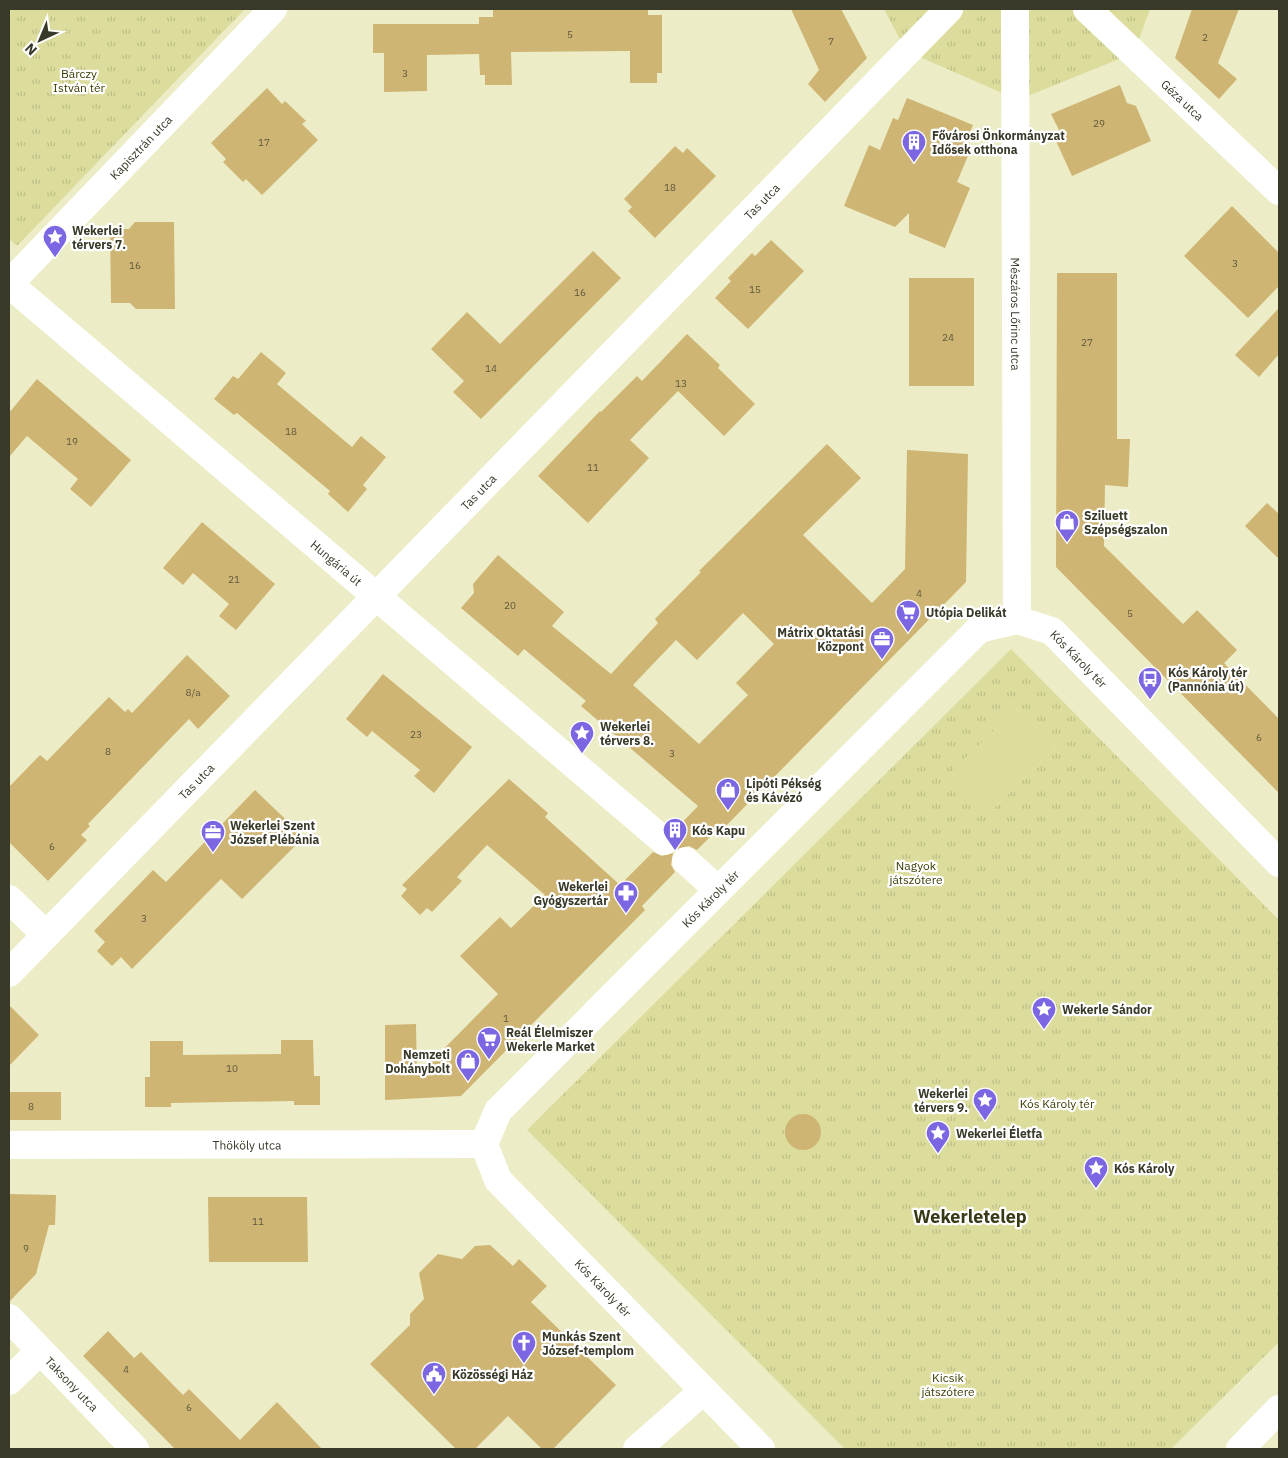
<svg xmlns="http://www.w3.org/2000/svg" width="1288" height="1458" font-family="'IBM Plex Sans',sans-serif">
	<defs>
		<pattern id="park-tufts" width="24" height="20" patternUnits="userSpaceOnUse" patternTransform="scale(1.25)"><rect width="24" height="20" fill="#dcdd9d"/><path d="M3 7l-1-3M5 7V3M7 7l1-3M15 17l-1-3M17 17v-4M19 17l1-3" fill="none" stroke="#bebe87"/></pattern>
	</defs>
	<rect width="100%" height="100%" fill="#ecedc6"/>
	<polygon fill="#dcdd9d" points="1017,708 1056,747 990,812 951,772"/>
	<g fill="url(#park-tufts)" fill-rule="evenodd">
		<polygon points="9,9 245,9 17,246 9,239"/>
		<polygon points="884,9 1150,9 1134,53 1018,100 906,51"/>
		<path d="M1011,649L1279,920V1342L1171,1449H845L527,1130ZM1017,708L1056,747L990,812L951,772Z"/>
	</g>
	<g fill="#cfb573" fill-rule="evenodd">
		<polygon points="493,9 648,9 648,15 662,15 662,73 657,73 657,83 630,83 630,51 511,52 512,85 485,85 485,75 480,75 479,54 427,55 427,91 384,92 384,53 373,53 373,24 479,24 479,17 493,17"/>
		<polygon points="791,9 841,9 867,58 825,102 808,84 819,70"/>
		<polygon points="1192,9 1239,9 1218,63 1237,79 1219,99 1175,58"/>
		<polygon points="1120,85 1127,103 1136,106 1151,141 1072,176 1056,141 1060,132 1051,114"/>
		<polygon points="267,88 282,104 285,101 306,121 302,124 318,140 262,195 246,179 243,182 223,162 226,159 211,143"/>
		<polygon points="907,98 973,125 963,148 970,151 957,182 970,188 945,248 909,233 909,213 895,227 844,206 869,145 880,150 893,118 898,120"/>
		<polygon points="675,146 683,153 687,148 716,176 655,238 628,211 632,207 624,199"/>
		<polygon points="1232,206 1279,253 1279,286 1248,318 1184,256"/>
		<polygon points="135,222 174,222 175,309 136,309 130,303 111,303 110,229 129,229"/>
		<polygon points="771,240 804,271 748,329 715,298 731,281 728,278 752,253 755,256"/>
		<polygon points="593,251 621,278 481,419 453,392 464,381 431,349 467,312 500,344"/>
		<polygon points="1057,273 1117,273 1117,439 1130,439 1128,487 1105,485 1104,546 1183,624 1197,610 1237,650 1224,663 1279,719 1279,793 1056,567"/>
		<rect x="909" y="278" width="65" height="108"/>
		<polygon points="1279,308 1279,354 1259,377 1235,355"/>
		<polygon points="687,334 720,365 718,368 755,404 724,436 678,391 630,440 649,458 588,523 538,476 600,411 601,412 637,376 642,381"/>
		<polygon points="261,352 286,373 277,384 352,447 361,436 386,457 363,485 367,489 348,512 328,494 330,491 237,413 234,415 214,399 233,376 238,379"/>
		<polygon points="37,379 131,460 91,507 70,489 78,479 27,436 9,457 9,413"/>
		<path d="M827,444L861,478L803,535L872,603L905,569L907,450L968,454L966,582L722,830L720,827L697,850L689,846L677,849L679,836L675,830L698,806L581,706L586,701L524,649L518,656L461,608L474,593L473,584L498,555L564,612L552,626L611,674L658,623L655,619L701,572L699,571ZM743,613L774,644L736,683L748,695L699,744L633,685L676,640L697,660Z"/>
		<polygon points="1267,503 1279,514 1279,559 1245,526"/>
		<polygon points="202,522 275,584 236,630 219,616 229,604 193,573 183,585 163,568"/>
		<polygon points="187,655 230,696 198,729 189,719 88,824 90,826 81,835 87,840 48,881 9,842 9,787 40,755 47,761 109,697 125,712 128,709 132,713"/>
		<polygon points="383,674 472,747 434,793 414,776 420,770 372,731 367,737 346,719"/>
		<polygon points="509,779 548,813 545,817 620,885 653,852 662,856 673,853 671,865 675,872 642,906 645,910 461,1096 385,1100 385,1025 416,1024 417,1076 498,994 460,956 500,917 511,928 545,895 487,845 457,877 462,881 432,912 427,908 420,915 401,896 407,889 402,885"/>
		<polygon points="255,790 304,837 242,899 221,879 132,969 121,957 112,966 97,951 105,942 94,931 153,870 166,882"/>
		<polygon points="9,1005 39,1035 9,1066"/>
		<polygon points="281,1040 313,1040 314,1076 320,1076 320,1105 294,1105 294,1101 171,1103 171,1107 145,1107 145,1077 150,1077 150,1041 183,1041 183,1055 281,1054"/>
		<rect x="9" y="1092" width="52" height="28"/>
		<circle cx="803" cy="1132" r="18"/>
		<polygon points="9,1194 56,1195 55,1225 49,1225 36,1274 9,1302"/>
		<polygon points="208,1197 307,1197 308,1262 209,1262"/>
		<polygon points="490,1245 513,1266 519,1259 547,1286 531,1302 616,1385 553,1449 542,1449 508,1416 475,1449 456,1449 370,1364 410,1325 410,1314 424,1299 419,1273 438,1254 462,1259 475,1246"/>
		<polygon points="108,1331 134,1358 141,1352 183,1395 189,1389 240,1440 277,1402 322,1449 175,1449 83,1356"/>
	</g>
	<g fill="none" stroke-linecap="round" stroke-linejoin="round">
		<g stroke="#fff" stroke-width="28">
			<path id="s1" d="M1015,9L1017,620"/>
			<path id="s2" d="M1087,9L1279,191"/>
			<path id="s3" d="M9,284L664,841"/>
			<path id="s4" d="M9,284L273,9"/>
			<polyline points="686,861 718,890"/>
			<polyline points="9,899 46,935"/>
			<path id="s5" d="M9,973L949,9"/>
			<path id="s6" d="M9,1145L484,1144"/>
			<path id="s7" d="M9,1318L135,1449"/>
			<polyline points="9,1381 40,1351"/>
		</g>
		<g stroke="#fff" stroke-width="28">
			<polyline points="637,1449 703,1391"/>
			<path id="s8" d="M761,1449L498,1180L484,1144L498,1111L979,629L1017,620L1052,631L1279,863"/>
			<polyline points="1240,1449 1279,1409"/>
		</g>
	</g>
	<defs>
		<symbol id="building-pin" viewBox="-11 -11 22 30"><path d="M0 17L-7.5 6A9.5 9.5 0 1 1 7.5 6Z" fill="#7d66e2" stroke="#fff"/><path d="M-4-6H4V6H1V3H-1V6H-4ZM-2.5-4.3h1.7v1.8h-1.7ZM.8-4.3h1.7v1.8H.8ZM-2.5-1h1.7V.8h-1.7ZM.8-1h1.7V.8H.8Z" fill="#fff"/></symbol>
		<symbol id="sight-pin" viewBox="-11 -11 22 30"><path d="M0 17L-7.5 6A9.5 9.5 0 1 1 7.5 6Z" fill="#7d66e2" stroke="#fff"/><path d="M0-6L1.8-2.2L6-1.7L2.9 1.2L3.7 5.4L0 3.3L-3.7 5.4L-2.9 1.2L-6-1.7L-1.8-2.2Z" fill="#fff"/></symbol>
		<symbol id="shop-pin" viewBox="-11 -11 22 30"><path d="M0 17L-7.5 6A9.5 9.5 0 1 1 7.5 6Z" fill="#7d66e2" stroke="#fff"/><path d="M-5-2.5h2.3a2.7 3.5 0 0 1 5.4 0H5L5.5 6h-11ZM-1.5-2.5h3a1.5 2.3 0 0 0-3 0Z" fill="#fff"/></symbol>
		<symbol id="supermarket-pin" viewBox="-11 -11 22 30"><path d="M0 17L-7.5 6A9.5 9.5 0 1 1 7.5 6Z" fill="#7d66e2" stroke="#fff"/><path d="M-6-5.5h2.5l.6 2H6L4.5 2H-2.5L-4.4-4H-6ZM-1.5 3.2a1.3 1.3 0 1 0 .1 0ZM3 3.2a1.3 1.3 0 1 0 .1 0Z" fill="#fff"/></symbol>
		<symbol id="office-pin" viewBox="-11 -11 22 30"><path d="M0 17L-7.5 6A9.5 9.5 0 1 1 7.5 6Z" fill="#7d66e2" stroke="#fff"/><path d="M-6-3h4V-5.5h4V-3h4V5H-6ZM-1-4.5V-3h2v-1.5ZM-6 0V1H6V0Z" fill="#fff"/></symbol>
		<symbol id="bus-pin" viewBox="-11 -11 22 30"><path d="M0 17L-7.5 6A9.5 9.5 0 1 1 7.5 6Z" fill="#7d66e2" stroke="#fff"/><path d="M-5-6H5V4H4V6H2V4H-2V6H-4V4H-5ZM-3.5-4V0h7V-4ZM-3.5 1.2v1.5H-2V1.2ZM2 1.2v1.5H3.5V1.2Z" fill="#fff"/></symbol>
		<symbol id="pharmacy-pin" viewBox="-11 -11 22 30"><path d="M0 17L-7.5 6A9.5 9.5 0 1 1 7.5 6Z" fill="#7d66e2" stroke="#fff"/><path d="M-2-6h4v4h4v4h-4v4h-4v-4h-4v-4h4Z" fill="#fff"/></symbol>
		<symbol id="church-pin" viewBox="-11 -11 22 30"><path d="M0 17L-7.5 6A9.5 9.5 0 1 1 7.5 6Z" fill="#7d66e2" stroke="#fff"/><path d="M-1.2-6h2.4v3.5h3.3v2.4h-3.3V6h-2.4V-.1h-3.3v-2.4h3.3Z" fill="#fff"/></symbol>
		<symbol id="civic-pin" viewBox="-11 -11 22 30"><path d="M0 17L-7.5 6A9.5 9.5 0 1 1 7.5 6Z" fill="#7d66e2" stroke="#fff"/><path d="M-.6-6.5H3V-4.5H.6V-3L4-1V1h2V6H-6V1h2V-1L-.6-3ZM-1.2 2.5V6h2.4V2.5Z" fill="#fff"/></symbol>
	</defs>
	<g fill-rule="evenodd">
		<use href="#building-pin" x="900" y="128" width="28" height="38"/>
		<use href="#sight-pin" x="41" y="223" width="28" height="38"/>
		<use href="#shop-pin" x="1053" y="508" width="28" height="38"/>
		<use href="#supermarket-pin" x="894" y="598" width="28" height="38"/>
		<use href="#office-pin" x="868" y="625" width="28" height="38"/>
		<use href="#bus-pin" x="1136" y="665" width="28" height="38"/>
		<use href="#sight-pin" x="568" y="719" width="28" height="38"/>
		<use href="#shop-pin" x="714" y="776" width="28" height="38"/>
		<use href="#building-pin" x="661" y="816" width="28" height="38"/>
		<use href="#office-pin" x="199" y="818" width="28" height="38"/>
		<use href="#pharmacy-pin" x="612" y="879" width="28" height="38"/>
		<use href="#sight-pin" x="1030" y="995" width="28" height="38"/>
		<use href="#supermarket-pin" x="475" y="1025" width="28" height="38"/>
		<use href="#shop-pin" x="454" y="1047" width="28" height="38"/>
		<use href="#sight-pin" x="971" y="1086" width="28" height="38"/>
		<use href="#sight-pin" x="924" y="1119" width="28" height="38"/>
		<use href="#sight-pin" x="1082" y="1154" width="28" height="38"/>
		<use href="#church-pin" x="510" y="1329" width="28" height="38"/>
		<use href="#civic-pin" x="420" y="1360" width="28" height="38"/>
	</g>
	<g text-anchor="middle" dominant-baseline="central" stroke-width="4.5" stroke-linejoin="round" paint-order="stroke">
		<g font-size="10" fill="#5e583c">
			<text x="570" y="34">5</text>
			<text x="1205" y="37">2</text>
			<text x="831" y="41">7</text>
			<text x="405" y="73">3</text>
			<text x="1099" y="123">29</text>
			<text x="264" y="142">17</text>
			<text x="670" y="187">18</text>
			<text x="1235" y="263">3</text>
			<text x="135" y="265">16</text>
			<text x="755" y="289">15</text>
			<text x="580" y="292">16</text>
			<text x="948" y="337">24</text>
			<text x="1087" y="342">27</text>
			<text x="491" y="368">14</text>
			<text x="681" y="383">13</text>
			<text x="291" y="431">18</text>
			<text x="72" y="441">19</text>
			<text x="593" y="467">11</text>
			<text x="234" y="579">21</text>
			<text x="919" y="593">4</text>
			<text x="510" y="605">20</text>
			<text x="1130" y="613">5</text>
			<text x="193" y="692">8/a</text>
			<text x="416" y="734">23</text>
			<text x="1259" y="737">6</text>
			<text x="108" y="751">8</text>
			<text x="672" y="753">3</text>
			<text x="52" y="846">6</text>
			<text x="144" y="918">3</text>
			<text x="506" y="1018">1</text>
			<text x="232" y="1068">10</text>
			<text x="31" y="1106">8</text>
			<text x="258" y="1221">11</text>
			<text x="26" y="1248">9</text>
			<text x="126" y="1369">4</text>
			<text x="189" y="1407">6</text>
		</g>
		<g font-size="12" fill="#3d3c04" stroke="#fff">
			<text x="79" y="73">Bárczy<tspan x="79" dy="14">István tér</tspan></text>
			<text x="916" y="865">Nagyok<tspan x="916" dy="14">játszótere</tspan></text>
			<text x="1057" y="1103">Kós Károly tér</text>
			<text x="948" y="1377">Kicsik<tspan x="948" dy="14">játszótere</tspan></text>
		</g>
		<g font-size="12" fill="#393929" stroke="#fff">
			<text stroke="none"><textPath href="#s2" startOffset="132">Géza utca</textPath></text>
			<text stroke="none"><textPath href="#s4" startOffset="190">Kapisztrán utca</textPath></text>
			<text stroke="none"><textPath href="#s5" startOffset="1078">Tas utca</textPath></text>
			<text stroke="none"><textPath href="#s1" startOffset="305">Mészáros Lőrinc utca</textPath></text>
			<text stroke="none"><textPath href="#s5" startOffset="672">Tas utca</textPath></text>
			<text stroke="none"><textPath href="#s3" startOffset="430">Hungária út</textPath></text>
			<text stroke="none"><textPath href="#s8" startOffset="1246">Kós Károly tér</textPath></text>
			<text stroke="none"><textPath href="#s5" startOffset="268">Tas utca</textPath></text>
			<text stroke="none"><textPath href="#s8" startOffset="751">Kós Károly tér</textPath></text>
			<text stroke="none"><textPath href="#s6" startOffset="238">Thököly utca</textPath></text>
			<text transform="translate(603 1288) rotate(46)">Kós Károly tér</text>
			<text stroke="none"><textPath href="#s7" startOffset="91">Taksony utca</textPath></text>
		</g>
		<g font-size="12" font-weight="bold" fill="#393929" stroke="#fff" text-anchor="start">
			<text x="932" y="135">Fővárosi Önkormányzat<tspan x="932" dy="14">Idősek otthona</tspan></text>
			<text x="72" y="230">Wekerlei<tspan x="72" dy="14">térvers 7.</tspan></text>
			<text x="1084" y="515">Sziluett<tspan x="1084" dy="14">Szépségszalon</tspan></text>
			<text x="926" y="612">Utópia Delikát</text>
			<text x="864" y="632" text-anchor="end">Mátrix Oktatási<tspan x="864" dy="14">Központ</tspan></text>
			<text x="1168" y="672">Kós Károly tér<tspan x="1168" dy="14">(Pannónia út)</tspan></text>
			<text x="600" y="726">Wekerlei<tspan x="600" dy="14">térvers 8.</tspan></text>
			<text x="746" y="783">Lipóti Pékség<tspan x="746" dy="14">és Kávézó</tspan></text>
			<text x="230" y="825">Wekerlei Szent<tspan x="230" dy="14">József Plébánia</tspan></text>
			<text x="692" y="830">Kós Kapu</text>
			<text x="608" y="886" text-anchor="end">Wekerlei<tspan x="608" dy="14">Gyógyszertár</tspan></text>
			<text x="1062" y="1009">Wekerle Sándor</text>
			<text x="506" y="1032">Reál Élelmiszer<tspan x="506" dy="14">Wekerle Market</tspan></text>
			<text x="450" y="1054" text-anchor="end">Nemzeti<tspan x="450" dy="14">Dohánybolt</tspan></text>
			<text x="968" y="1093" text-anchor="end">Wekerlei<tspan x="968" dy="14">térvers 9.</tspan></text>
			<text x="956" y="1133">Wekerlei Életfa</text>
			<text x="1114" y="1168">Kós Károly</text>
			<text x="542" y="1336">Munkás Szent<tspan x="542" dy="14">József-templom</tspan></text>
			<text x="452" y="1374">Közösségi Ház</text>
		</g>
		<g font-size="18" font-weight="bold" fill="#393917" stroke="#fff">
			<text x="970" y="1216">Wekerletelep</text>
		</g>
	</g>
	<rect width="1288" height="1458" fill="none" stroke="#393929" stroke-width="20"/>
	<g transform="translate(40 40) rotate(224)" stroke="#ffffff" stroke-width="4" paint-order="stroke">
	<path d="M0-4L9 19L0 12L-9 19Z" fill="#393929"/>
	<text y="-8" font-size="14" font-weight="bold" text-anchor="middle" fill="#393929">N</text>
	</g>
</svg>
